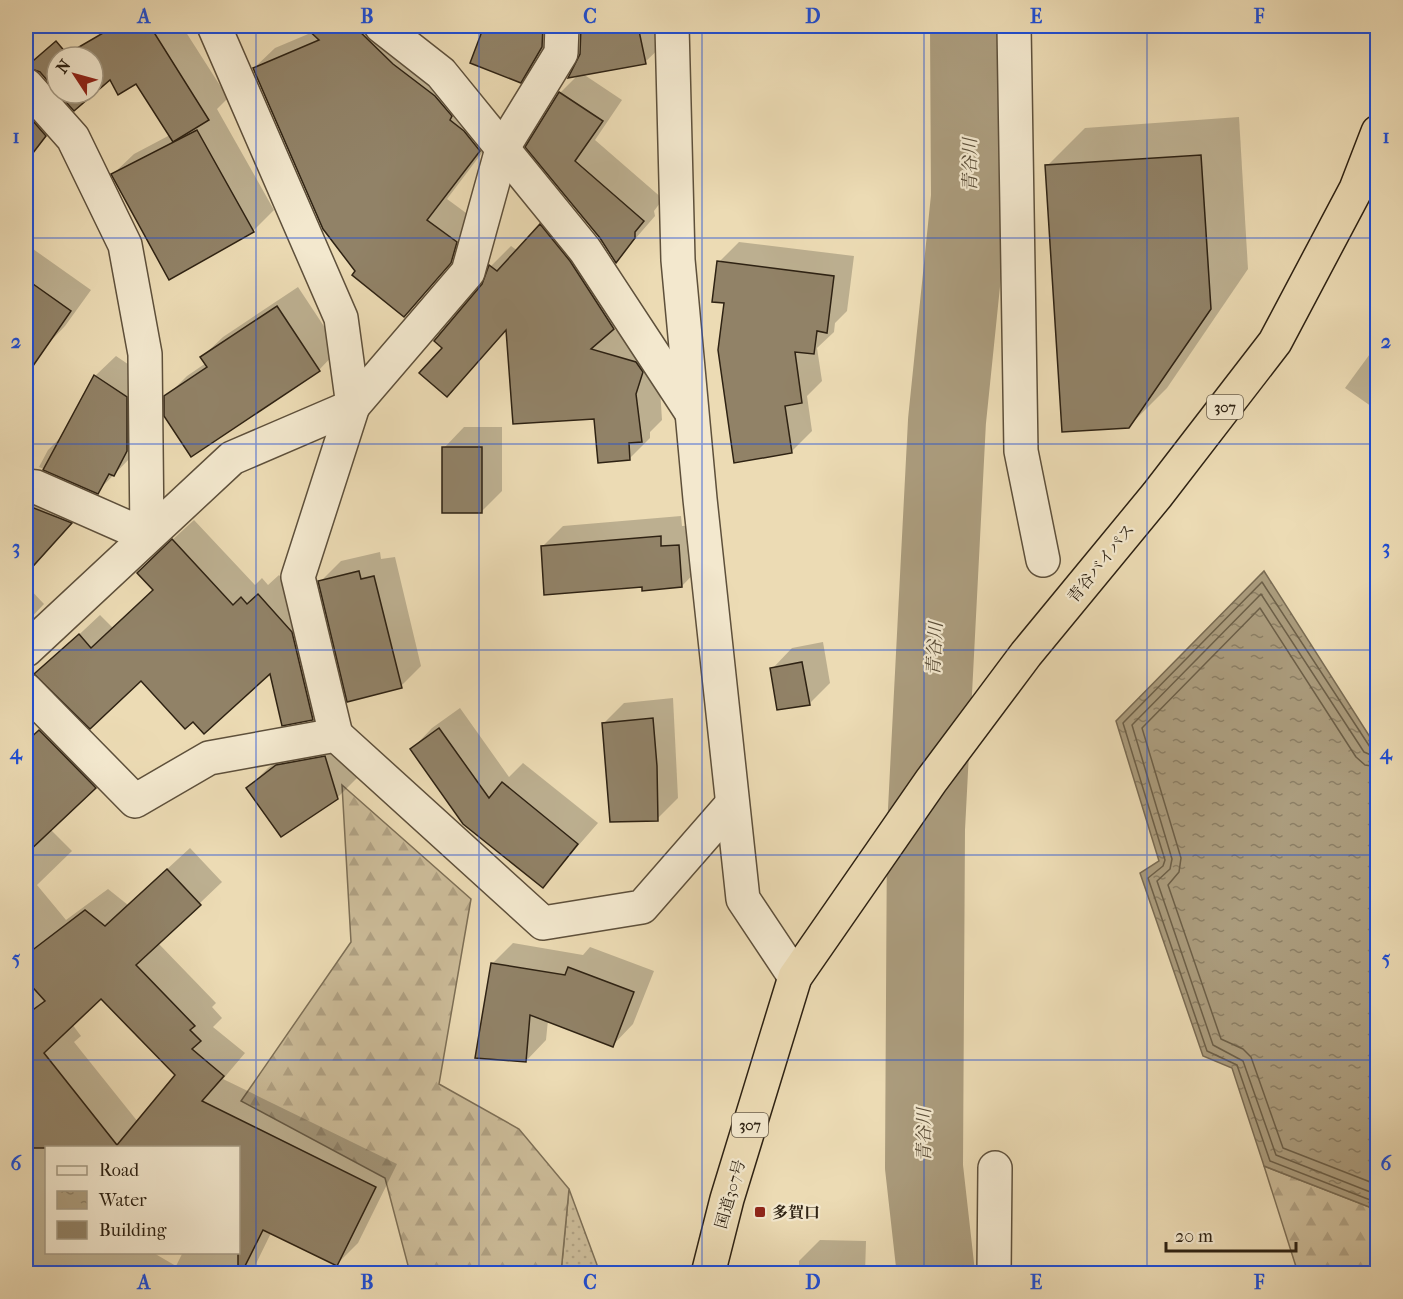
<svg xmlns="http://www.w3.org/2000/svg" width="1403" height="1299" font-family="'IM FELL French Canon','Noto Serif JP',serif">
	<defs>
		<pattern id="green-dots" width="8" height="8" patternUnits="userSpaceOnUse" patternTransform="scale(1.5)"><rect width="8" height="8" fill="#ccbc99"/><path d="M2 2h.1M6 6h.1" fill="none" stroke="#b0a183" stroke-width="1.8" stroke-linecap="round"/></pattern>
		<pattern id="forest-firs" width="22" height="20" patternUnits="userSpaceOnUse" patternTransform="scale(1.5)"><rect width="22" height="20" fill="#ccbc99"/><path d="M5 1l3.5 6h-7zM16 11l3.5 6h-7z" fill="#b0a183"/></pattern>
		<pattern id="water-ripples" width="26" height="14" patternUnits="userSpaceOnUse" patternTransform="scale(1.5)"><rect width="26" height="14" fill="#ab9c7d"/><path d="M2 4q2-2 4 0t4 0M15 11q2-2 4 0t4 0" fill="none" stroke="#8c7f65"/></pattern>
	</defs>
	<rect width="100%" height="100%" fill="#ecdbb4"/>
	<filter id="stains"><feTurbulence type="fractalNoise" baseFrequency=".00333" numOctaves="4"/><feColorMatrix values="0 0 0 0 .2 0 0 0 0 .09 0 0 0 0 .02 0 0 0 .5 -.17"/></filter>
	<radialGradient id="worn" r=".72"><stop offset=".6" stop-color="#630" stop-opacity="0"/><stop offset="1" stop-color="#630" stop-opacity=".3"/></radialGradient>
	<polygon fill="url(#green-dots)" stroke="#7d6f56" stroke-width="1.5" points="569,1189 600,1273 561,1273"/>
	<g fill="url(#forest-firs)" stroke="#7d6f56" stroke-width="1.5">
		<polygon points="342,785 471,899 439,1084 519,1129 569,1189 561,1273 410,1273 385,1178 241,1101 351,942"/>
		<polygon points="1264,1166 1377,1210 1377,1273 1298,1273"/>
	</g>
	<polygon fill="url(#water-ripples)" stroke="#796b53" stroke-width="1.5" points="1264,571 1377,748 1377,1210 1264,1166 1232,1068 1203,1056 1140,873 1159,861 1116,721"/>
	<g fill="#0003" fill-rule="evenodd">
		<polygon points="125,26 182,26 228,98 217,109 274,210 253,231 113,174 134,154 170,135 137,82 110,78 93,92 93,57 72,57"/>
		<polygon points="307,26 391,26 500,129 447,199 477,221 471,241 404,315 357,271 254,68 275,48 313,32"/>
		<polygon points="485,26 562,26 541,60 520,81 471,62"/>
		<polygon points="582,26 663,26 666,42 645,62 583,74 622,100 595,140 663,199 654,211 655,216 616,261 601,237 527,147 560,93 579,74"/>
		<polygon points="26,84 65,114 26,160"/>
		<polygon points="1239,117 1248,269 1167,388 1128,427 1047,166 1085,128"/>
		<polygon points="561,205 634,307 612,329 657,342 662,420 650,432 650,438 630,458 595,417 508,329 447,395 444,347 484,285 491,266 511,246 518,251"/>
		<polygon points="739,242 854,256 847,311 835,323 834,332 817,348 822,381 807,396 812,431 791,452 726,302 719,262"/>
		<polygon points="33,249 91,290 65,326 45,347 35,340 26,354 26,256"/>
		<polygon points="298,287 339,349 319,370 166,397 187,376 206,363 202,357 223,337"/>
		<polygon points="1378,343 1378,411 1345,388"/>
		<polygon points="116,356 147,377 134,454 97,492 39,467 48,450 63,435 95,376"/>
		<polygon points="464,427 502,427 502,491 482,511 444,448"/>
		<polygon points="26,478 91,502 26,575"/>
		<polygon points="681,516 682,526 699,525 702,565 682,586 643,585 543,546 563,526"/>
		<polygon points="194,520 255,585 262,578 268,585 279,575 312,612 333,698 312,719 271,671 193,720 141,679 37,674 100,615 113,628 154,589 159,552"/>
		<polygon points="380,552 381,559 395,557 421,666 401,686 320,582 341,561"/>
		<polygon points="26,585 44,604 26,623"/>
		<polygon points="823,642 830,683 809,704 772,669 792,648"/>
		<polygon points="673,698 678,798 657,819 603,724 624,703"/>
		<polygon points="460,708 509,777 523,763 598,823 543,886 412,749 432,728"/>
		<path d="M62,709L117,765L50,829L72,851L37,885L66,920L108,889L128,905L190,848L222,882L158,943L216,1003L212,1007L222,1018L213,1027L245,1053L223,1079L397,1164L358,1243L336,1265L271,1233L251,1274H26V729L33,736ZM101,997L177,1075L138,1122L74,1042L81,1036L72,1024ZM46,1148H238V1252H183L176,1266L152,1252H46Z"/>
		<polygon points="345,736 358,777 337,798 248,788 268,768 298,745"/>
		<polygon points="513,943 583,955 590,947 654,971 633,1024 613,1045 548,1020 546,1040 526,1061 492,964"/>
		<polygon points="820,1240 866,1241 865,1274 799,1274 799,1261"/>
	</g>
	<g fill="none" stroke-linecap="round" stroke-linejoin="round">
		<g stroke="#6c5f48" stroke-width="1.5">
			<polyline points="1378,750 1370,747 1262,582 1123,723 1165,860 1163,866 1148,878 1207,1051 1237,1065 1270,1161 1378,1203"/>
			<polyline points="1378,758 1364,752 1261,594 1132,725 1172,859 1170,869 1157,881 1213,1045 1243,1061 1276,1155 1378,1195"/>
			<polyline points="1378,767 1365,765 1356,757 1260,608 1142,728 1181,858 1179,872 1168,885 1221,1039 1243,1049 1251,1057 1283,1148 1378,1185"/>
		</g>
		<polyline stroke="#ab9c7d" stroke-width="78" points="936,1274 924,1167 926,829 947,421 970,197 969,26"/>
	</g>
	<g fill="#918267" stroke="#2e2213" stroke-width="1.5" fill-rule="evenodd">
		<polygon points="115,26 150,26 209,120 173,142 136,84 118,95 110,80 74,111 58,93 93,93 93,57 57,57 57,92 40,72 26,67 56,41 67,54"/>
		<polygon points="304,26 354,26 393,64 435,96 452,116 450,120 464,131 480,151 427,220 457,242 451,263 404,317 352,275 355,271 323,229 253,68 319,40"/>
		<polygon points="484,26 543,26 542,47 521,83 470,63"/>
		<polygon points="581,26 638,26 646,64 568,78 580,54"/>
		<polygon points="559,92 603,121 575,161 644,221 635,232 635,238 616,263 600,238 525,147"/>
		<polygon points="26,113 46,136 26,162"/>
		<polygon points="197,130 254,232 169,280 111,174"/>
		<polygon points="1201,155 1211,309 1129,428 1062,432 1045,165"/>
		<polygon points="540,224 570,261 614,329 591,349 636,362 643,372 636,394 642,442 629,443 630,460 598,463 594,419 513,424 506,330 447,397 419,373 442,348 434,341 482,284 489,265 497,271"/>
		<polygon points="717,261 834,276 827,333 817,331 814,354 795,352 802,403 785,406 792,453 734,463 718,350 724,303 712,302"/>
		<polygon points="26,279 71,311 26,376"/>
		<polygon points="277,306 320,371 191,457 164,416 164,396 207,367 200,357"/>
		<polygon points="94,375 127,397 127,451 114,476 109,474 98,494 43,470"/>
		<rect x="442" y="447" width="40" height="66"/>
		<polygon points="26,505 72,523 26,574"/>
		<polygon points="661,536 661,546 679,545 682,587 642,591 642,587 544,595 541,546"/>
		<polygon points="172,539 233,605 241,597 247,604 258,594 292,632 313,720 282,726 270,674 204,734 193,722 185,729 141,681 90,729 34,674 79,634 91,648 153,590 137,573"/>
		<polygon points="359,571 361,579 374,576 402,688 347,702 318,581"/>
		<polygon points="802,662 810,705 777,710 770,668"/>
		<polygon points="653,718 657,766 658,821 610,822 602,723"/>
		<polygon points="439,728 489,798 502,782 578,844 543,888 463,824 410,749"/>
		<polygon points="39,730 96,788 26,854 26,742"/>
		<polygon points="325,756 338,799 281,837 246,788 276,765"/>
		<path d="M167,869L201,905L136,965L195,1026L190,1030L201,1041L192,1049L224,1076L202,1101L376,1187L337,1266L263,1230L241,1274H238V1148H26V1015L45,1001L26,980V955L85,910L105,926ZM101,999L175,1075L117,1145L44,1053Z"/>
		<polygon points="491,963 565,975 568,967 634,992 613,1047 530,1015 526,1062 475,1058"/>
	</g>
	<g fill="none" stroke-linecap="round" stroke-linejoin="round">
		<defs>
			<g id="minor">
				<polyline points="214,26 341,318 353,406 298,577 336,735"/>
				<polyline points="381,26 441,73 585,250 690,410"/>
				<polyline points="672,26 678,260 700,499 743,899 795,977"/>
				<polyline points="1014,26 1021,451 1043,560"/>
				<polyline points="26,85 73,138 125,245 145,354 147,536 36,487 26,486"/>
				<polyline points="26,650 232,458 353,406 468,272 502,149 561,53 562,26"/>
				<polyline points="26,690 135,801 209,758 336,735 543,923 642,907 732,804"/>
				<polyline points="994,1274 995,1168"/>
			</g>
			<polyline id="highway" points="708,1274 727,1199 795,977 931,781 1026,654 1157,495 1275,342 1356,189 1378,132"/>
		</defs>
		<use href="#minor" stroke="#5e503b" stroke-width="36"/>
		<use href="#highway" stroke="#2e2213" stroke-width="36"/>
		<use href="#minor" stroke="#f3e8ce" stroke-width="33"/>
		<use href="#highway" stroke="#ecdbb4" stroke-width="33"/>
	</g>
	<path fill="none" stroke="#1d4ed8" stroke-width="1.5" stroke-opacity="0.55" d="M256,26V1274M479,26V1274M702,26V1274M924,26V1274M1147,26V1274M26,238H1378M26,444H1378M26,650H1378M26,855H1378M26,1060H1378"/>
	<rect fill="#8f2418" stroke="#f3e8ce" stroke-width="2" x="754" y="1206" width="12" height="12" rx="3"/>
	<g text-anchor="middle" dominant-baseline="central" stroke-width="4.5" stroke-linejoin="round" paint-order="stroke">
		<g fill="#f3e8ce" stroke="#695d4b" stroke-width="1.5">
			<rect x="1207" y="395" width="36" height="24" rx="4.5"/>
			<rect x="732" y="1113" width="36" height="24" rx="4.5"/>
		</g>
		<g font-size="15" font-weight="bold" fill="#2e2213">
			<text x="1225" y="407">307</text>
			<text x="750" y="1125">307</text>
		</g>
		<g font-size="16" fill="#2e2213" stroke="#f3e8ce">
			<text transform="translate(1101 563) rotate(-51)">青谷バイパス</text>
			<text transform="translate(730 1194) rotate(-74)">国道307号</text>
		</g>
		<g font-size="16" font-weight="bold" fill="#2e2213" stroke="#f3e8ce" text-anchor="start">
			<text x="772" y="1212">多賀口</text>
		</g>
		<g font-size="18" font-style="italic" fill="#5a4d38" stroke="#f3e8ce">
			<text transform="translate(970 165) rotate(-90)">青谷川</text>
			<text transform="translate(935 649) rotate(-87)">青谷川</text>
			<text transform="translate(924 1135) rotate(-90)">青谷川</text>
		</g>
	</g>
	<rect width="1403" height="1299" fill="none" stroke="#ecdbb4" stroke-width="66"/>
	<rect x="45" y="1146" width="195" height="108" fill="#f3e8ce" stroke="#a49983" stroke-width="1.5"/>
	<rect x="57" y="1166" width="30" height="9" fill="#f3e8ce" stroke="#a49983" stroke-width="1.5"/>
	<text x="99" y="1176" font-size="18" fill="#2e2213">Road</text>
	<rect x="57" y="1191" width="30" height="18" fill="url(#water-ripples)" stroke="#a49983" stroke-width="1.5"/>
	<text x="99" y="1206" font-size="18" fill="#2e2213">Water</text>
	<rect x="57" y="1221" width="30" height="18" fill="#918267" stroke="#a49983" stroke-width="1.5"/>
	<text x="99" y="1236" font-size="18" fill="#2e2213">Building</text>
	<g transform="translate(75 75) rotate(306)"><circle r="28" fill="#f3e8ce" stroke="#a49983" stroke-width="1.5"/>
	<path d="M0-4.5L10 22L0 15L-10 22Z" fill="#8f2418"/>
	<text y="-9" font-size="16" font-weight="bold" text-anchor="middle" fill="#2e2213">N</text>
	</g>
	<path d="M1166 1242v9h130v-9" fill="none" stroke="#2e2213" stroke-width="3"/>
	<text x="1175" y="1242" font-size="18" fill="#2e2213" stroke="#f3e8ce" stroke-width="4.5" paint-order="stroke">20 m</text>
	<rect x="33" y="33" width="1337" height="1233" fill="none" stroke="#1d4ed8" stroke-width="2"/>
	<g font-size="20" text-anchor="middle" font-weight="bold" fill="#1d4ed8">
		<text x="144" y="23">A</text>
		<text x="367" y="23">B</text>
		<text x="590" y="23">C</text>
		<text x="813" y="23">D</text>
		<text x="1036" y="23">E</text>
		<text x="1259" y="23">F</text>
		<text x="16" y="143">1</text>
		<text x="1386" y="143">1</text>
		<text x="16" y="348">2</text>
		<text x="1386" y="348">2</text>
		<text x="16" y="554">3</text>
		<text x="1386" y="554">3</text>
		<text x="16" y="759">4</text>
		<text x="1386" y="759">4</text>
		<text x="16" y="965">5</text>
		<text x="1386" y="965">5</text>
		<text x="16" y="1170">6</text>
		<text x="1386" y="1170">6</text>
		<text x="144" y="1289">A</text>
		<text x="367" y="1289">B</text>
		<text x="590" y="1289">C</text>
		<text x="813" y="1289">D</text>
		<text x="1036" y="1289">E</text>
		<text x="1259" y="1289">F</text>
	</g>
	<rect width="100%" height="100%" filter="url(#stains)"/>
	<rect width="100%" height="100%" fill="url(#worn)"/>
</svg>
